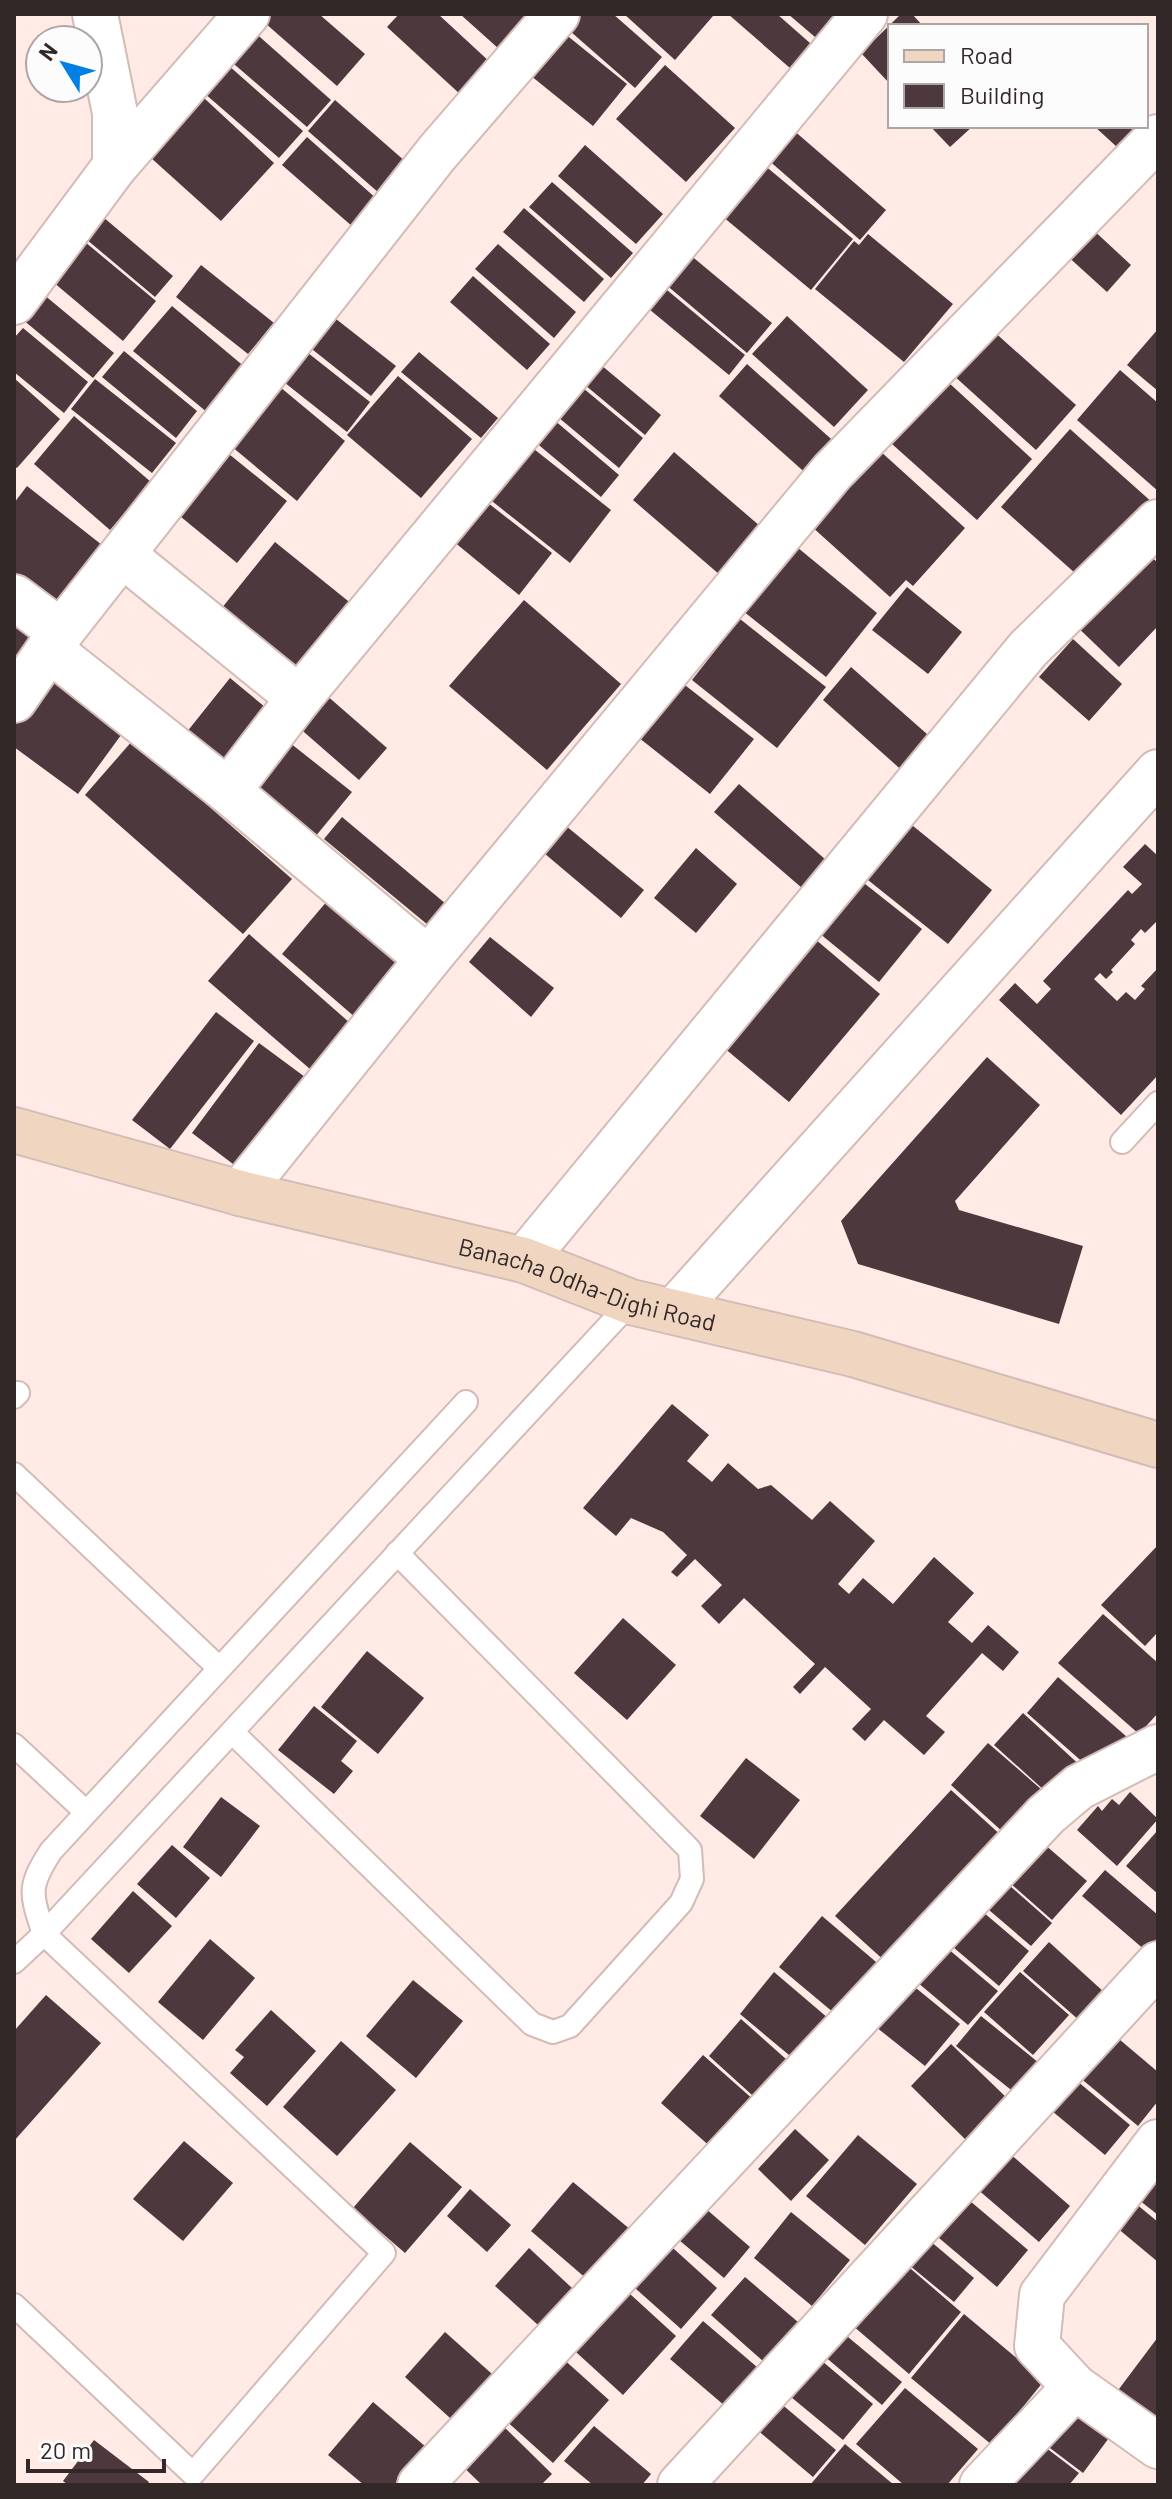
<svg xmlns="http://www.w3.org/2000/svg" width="1172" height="2499" font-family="Barlow,sans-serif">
	<rect width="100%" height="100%" fill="#ffeae6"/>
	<g fill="#4c383d">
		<polygon points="259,14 319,14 365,54 337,86 257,16"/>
		<polygon points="399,14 438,14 491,63 461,95 387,27"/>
		<polygon points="460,14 531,14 499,49"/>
		<polygon points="557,14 613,14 662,57 635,88 554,17"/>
		<polygon points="624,14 711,14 713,16 675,60"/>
		<polygon points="728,14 777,14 819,51 798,75"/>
		<polygon points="788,14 844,14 822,43"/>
		<polygon points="901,14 912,14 923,26 890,26 890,84 861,53"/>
		<polygon points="559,29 627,84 593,126 525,71"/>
		<polygon points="252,30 331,100 307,127 227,58"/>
		<polygon points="228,65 303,131 279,158 204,93"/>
		<polygon points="665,65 735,128 686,182 616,119"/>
		<polygon points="204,98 274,163 221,221 150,157"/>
		<polygon points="335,100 406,162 379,193 308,131"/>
		<polygon points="1146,113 1158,124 1129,158 1094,126 1146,126"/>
		<polygon points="930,126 973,126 950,147"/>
		<polygon points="792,129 886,210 860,240 766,158"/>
		<polygon points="307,137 378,200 353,227 282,165"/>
		<polygon points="585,145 663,214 636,244 558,176"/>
		<polygon points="758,160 853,239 811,290 716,211"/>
		<polygon points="552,182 633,253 611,278 529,207"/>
		<polygon points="524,208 604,279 584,302 503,232"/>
		<polygon points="103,217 173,276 155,297 86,239"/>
		<polygon points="1089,226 1131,265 1107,292 1064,253"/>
		<polygon points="868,234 953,304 904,362 815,289 854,241 859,245"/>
		<polygon points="79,237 156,301 123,341 46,276"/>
		<polygon points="498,244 576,312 554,338 475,269"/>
		<polygon points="683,249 772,323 747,353 658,278"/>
		<polygon points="201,265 274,323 248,354 176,297"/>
		<polygon points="473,276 550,344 527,370 450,302"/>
		<polygon points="655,280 745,355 729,375 638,300"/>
		<polygon points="43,294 114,353 93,378 22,319"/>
		<polygon points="172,306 246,368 208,413 133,351"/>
		<polygon points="322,308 396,366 371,396 298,338"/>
		<polygon points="787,316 868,390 834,427 752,354"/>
		<polygon points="23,328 88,382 64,413 14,372 14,338"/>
		<polygon points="991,329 1076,405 1036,450 952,374"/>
		<polygon points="1158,329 1158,391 1127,365"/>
		<polygon points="298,345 370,402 347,432 275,375"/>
		<polygon points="124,351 197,411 176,438 102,377"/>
		<polygon points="419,352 498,418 481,438 401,372"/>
		<polygon points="589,355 661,415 645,435 573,375"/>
		<polygon points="747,364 839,446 810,477 719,396"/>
		<polygon points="1120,370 1158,403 1158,491 1077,420"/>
		<polygon points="398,376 472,439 421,498 347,435"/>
		<polygon points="14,378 60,419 17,468 14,466"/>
		<polygon points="571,378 643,438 619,468 546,407"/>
		<polygon points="95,379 176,443 152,473 71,409"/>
		<polygon points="274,382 345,441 297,501 225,441"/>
		<polygon points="948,382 1032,459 977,520 892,444"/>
		<polygon points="547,414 619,475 601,497 528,436"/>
		<polygon points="74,416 151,482 110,530 34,464"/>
		<polygon points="1070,429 1154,504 1085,582 1001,507"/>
		<polygon points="520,438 611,510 570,563 478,490"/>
		<polygon points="224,450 287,501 237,563 175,512"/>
		<polygon points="879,450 965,528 913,586 906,580 890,597 811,526"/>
		<polygon points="674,452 768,533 727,581 633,500"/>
		<polygon points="27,486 102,545 54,604 14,572 14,503"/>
		<polygon points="474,492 552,553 519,595 442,532"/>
		<polygon points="786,538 877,613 826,677 733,603"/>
		<polygon points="275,542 353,605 291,682 213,619"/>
		<polygon points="1141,547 1158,563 1158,626 1119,667 1070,620"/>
		<polygon points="907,587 962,632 928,674 872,630"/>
		<polygon points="524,600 621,684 547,770 449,686"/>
		<polygon points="14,615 38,631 14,667"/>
		<polygon points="740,619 826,687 777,748 692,680"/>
		<polygon points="1073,639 1122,684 1089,721 1039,677"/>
		<polygon points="851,667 936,742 906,774 823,700"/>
		<polygon points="43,671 124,731 78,794 14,747 14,711"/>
		<polygon points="672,675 754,739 710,794 629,730"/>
		<polygon points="230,678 265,707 218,766 182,738"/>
		<polygon points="317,687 387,748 359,780 289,719"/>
		<polygon points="280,735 352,792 315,837 244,781"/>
		<polygon points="133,740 292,879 243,934 85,795"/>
		<polygon points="739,784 826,860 802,888 714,812"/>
		<polygon points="897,813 992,890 948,944 853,868"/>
		<polygon points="342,817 446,904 428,925 324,839"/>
		<polygon points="560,821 644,890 621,918 538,848"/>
		<polygon points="1145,844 1158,856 1158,920 1145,933 1141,929 1131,940 1135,944 1111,970 1113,972 1106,979 1100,973 1094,979 1117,1001 1126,992 1135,1000 1145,989 1141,986 1158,968 1158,1075 1121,1115 999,1000 1015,983 1037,1004 1051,989 1043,981 1128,890 1132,894 1142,884 1123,867"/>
		<polygon points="696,848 737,884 696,933 654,898"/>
		<polygon points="850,872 922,929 879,982 808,924"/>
		<polygon points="334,893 408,958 356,1018 282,954"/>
		<polygon points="802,928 880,994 789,1102 711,1037"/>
		<polygon points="249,934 350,1023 310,1069 208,981"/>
		<polygon points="490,937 554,988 531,1017 469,962"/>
		<polygon points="216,1012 254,1041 170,1149 132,1120"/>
		<polygon points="259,1043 305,1077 237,1167 192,1133"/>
		<polygon points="987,1057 1040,1105 955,1201 959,1210 1083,1246 1059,1324 858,1264 841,1221"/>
		<polygon points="672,1404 709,1435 687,1461 712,1482 728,1463 758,1489 771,1485 812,1520 830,1501 875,1541 838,1584 849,1594 863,1578 893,1604 934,1557 974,1593 948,1622 972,1643 988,1625 1019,1652 1003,1671 982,1653 926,1716 945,1732 924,1755 884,1720 865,1741 852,1729 871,1709 825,1667 800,1694 793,1687 815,1664 744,1598 719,1624 701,1606 722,1585 695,1559 677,1577 671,1572 687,1555 663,1532 631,1518 616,1536 583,1508"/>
		<polygon points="1158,1545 1158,1632 1145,1646 1101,1605"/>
		<polygon points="1103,1614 1158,1663 1158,1713 1139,1734 1058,1663"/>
		<polygon points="623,1618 676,1665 627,1720 574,1673"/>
		<polygon points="367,1651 424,1698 378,1754 321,1707"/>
		<polygon points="1058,1677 1127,1737 1095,1773 1027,1713"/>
		<polygon points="314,1706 357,1741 341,1761 353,1771 334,1794 278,1750"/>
		<polygon points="1023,1713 1084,1769 1055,1800 994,1745"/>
		<polygon points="988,1743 1042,1790 1004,1833 951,1785"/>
		<polygon points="746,1758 800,1800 754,1859 700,1816"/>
		<polygon points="951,1790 1003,1837 887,1963 835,1916"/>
		<polygon points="1130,1792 1158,1819 1117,1866 1077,1830 1098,1806 1102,1811 1112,1799 1119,1805"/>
		<polygon points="221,1797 260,1826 221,1877 183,1847"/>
		<polygon points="1158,1830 1158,1894 1126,1866"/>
		<polygon points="1044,1844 1087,1881 1052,1920 1010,1883"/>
		<polygon points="172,1845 210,1878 176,1918 137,1884"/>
		<polygon points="1105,1870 1158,1915 1158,1937 1146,1951 1082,1896"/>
		<polygon points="1010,1886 1052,1923 1031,1946 989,1910"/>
		<polygon points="133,1891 172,1926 129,1973 91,1939"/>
		<polygon points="983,1912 1029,1951 999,1986 953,1947"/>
		<polygon points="822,1916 889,1973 846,2023 779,1967"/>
		<polygon points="210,1939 255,1978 203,2040 158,2002"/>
		<polygon points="1049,1942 1105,1993 1080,2021 1023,1971"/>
		<polygon points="947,1948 998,1991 968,2025 917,1982"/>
		<polygon points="774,1972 835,2024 801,2065 740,2014"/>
		<polygon points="1020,1972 1069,2015 1033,2055 984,2012"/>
		<polygon points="413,1980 463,2021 416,2078 366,2036"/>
		<polygon points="911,1984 960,2024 925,2066 876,2027"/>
		<polygon points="46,1995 101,2043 14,2141 14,2031"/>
		<polygon points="271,2010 316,2051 267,2106 230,2073 244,2057 235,2050"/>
		<polygon points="981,2016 1039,2063 1015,2093 956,2046"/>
		<polygon points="741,2019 795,2067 762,2104 709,2056"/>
		<polygon points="1113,2034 1158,2072 1158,2101 1138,2126 1078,2076"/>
		<polygon points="341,2041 396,2090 337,2156 283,2107"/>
		<polygon points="951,2044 1010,2101 970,2144 911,2086"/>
		<polygon points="703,2055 755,2101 713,2149 661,2103"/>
		<polygon points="1077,2081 1130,2125 1105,2155 1052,2111"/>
		<polygon points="795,2129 829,2160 791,2201 758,2169"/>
		<polygon points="858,2135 917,2184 865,2245 806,2196"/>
		<polygon points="184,2141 233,2183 183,2241 133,2199"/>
		<polygon points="410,2142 462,2187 405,2253 353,2208"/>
		<polygon points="1008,2152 1070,2206 1039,2242 976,2188"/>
		<polygon points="1158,2176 1158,2215 1139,2200"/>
		<polygon points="573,2182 631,2230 588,2280 531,2231"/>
		<polygon points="470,2189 511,2225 487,2252 447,2216"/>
		<polygon points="1129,2198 1158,2222 1158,2262 1110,2222"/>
		<polygon points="970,2201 1028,2250 997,2287 939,2238"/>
		<polygon points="705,2208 750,2247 724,2278 679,2240"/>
		<polygon points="791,2212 850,2260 812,2306 754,2258"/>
		<polygon points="923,2235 974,2278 954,2302 903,2260"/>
		<polygon points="663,2239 717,2288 681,2329 626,2280"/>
		<polygon points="529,2248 572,2288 538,2325 495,2286"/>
		<polygon points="897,2257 961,2312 909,2374 845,2319"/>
		<polygon points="745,2277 798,2322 764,2362 711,2315"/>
		<polygon points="618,2283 676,2336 623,2395 565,2342"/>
		<polygon points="964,2314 1044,2381 992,2445 911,2378"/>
		<polygon points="703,2321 757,2367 725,2406 670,2359"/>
		<polygon points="445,2332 501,2382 461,2428 405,2377"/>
		<polygon points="842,2332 902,2382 882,2405 823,2355"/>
		<polygon points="1158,2337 1158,2424 1116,2393"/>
		<polygon points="560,2356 609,2400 553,2463 503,2418"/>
		<polygon points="816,2356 873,2404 843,2440 785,2392"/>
		<polygon points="905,2388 978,2449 947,2485 904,2485 856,2444"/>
		<polygon points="1079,2392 1120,2423 1083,2473 1042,2442"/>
		<polygon points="373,2402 426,2447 394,2485 364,2485 328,2455"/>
		<polygon points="779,2402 836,2450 813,2477 756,2429"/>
		<polygon points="496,2419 552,2474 541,2485 482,2485 456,2460"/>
		<polygon points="594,2426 651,2474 642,2485 593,2485 564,2461"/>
		<polygon points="94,2440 149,2482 147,2485 68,2485 63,2481"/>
		<polygon points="1037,2441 1079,2473 1069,2485 1002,2485"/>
		<polygon points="845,2444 894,2485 810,2485"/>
	</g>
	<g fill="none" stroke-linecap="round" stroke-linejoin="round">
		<defs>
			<g id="lane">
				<polyline points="1122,1142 1158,1103"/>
				<polyline points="14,1397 18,1393"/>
				<polyline points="14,1474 219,1668"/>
				<polyline points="232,1732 532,2024 553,2032 570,2026 681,1903 692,1879 690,1850 397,1553"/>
				<polyline points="14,1745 86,1812"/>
				<polyline points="14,1962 44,1934 631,1302"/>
				<path d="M14,2305L193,2474L384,2253L44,1934C31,1894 27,1888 51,1851L466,1402"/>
			</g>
			<g id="street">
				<polyline points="95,14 115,113 115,166"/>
				<polyline points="14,302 115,166 247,14"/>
				<polyline points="123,555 299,698 865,14"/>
				<polyline points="14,597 61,632"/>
				<polyline points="49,649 228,791 428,959"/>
				<polyline points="14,700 61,632 437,153 557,14"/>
				<polyline points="228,791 299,698"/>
				<polyline points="240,1193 428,959 832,472 1158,137"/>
				<polyline points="524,1260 1028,649 1158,522"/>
				<polyline points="674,1311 1158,772"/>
				<polyline points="1075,2387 1037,2346 1042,2295 1158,2142"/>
				<polyline points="420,2485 1046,1815 1079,1787 1158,1747"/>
				<polyline points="680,2485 1158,1964"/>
				<polyline points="982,2485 1075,2387 1158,2446"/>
			</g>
			<g id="secondary">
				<path id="s1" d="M14,1130L240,1193L524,1260L631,1302L853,1354L1158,1445"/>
			</g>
		</defs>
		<use href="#lane" stroke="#d3bbb6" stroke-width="26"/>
		<use href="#street" stroke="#d3bbb6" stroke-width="48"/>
		<use href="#secondary" stroke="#d3bbb6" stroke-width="48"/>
		<use href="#lane" stroke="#fff" stroke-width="22"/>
		<use href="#street" stroke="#fff" stroke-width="44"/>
		<use href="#secondary" stroke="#f0d6c0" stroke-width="44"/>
	</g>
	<g text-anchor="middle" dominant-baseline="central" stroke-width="8" stroke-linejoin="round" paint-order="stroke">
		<g font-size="24" fill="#322827" stroke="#fcfcfc">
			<text stroke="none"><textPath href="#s1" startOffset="594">Banacha Odha-Dighi Road</textPath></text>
		</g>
	</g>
	<rect width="1172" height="2499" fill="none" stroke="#322827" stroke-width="32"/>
	<rect x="888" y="24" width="260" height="104" fill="#fcfcfc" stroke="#aba7a7" stroke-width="2"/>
	<rect x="904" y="50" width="40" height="12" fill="#f0d6c0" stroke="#aba7a7" stroke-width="2"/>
	<text x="960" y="64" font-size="24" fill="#322827">Road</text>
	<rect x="904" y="84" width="40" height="24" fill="#4c383d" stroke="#aba7a7" stroke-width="2"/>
	<text x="960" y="104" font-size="24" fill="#322827">Building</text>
	<g transform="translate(64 64) rotate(307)"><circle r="38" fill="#fcfcfc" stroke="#aba7a7" stroke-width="2"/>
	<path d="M0-6L14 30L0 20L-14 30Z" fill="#007fe5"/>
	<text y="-12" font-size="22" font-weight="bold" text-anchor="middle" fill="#322827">N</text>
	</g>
	<path d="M28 2459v12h136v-12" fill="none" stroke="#322827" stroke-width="4"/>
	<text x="40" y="2459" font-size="24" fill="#322827" stroke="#fcfcfc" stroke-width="6" paint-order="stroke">20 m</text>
</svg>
